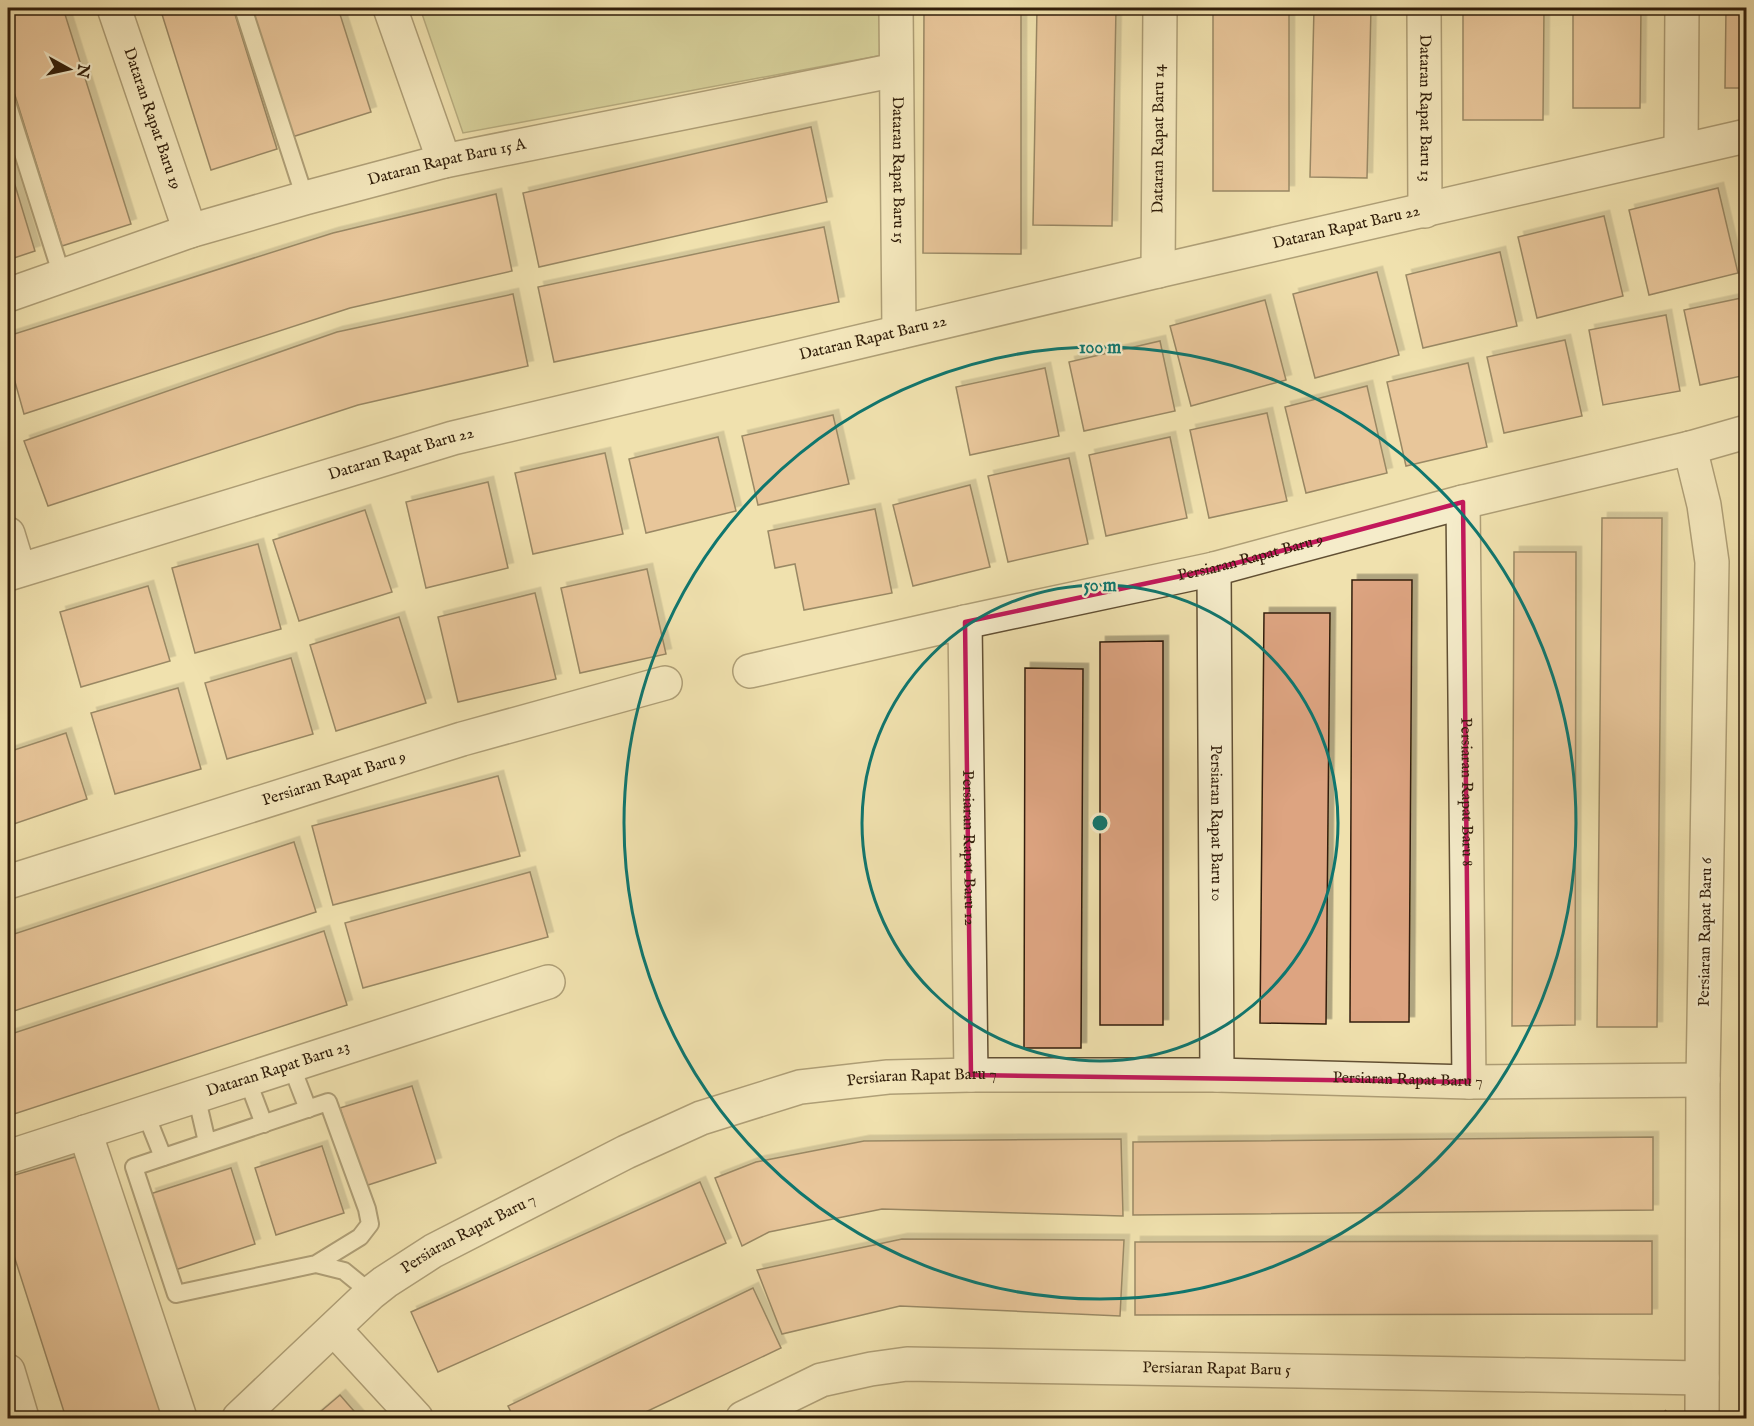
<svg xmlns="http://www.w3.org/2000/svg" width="1754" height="1426" font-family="'IM FELL English',serif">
	<defs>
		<filter id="shadow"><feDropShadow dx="5.5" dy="-5.5" stdDeviation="0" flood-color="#0004"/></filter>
	</defs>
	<rect width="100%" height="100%" fill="#f0e1ae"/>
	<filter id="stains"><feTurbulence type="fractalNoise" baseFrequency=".00333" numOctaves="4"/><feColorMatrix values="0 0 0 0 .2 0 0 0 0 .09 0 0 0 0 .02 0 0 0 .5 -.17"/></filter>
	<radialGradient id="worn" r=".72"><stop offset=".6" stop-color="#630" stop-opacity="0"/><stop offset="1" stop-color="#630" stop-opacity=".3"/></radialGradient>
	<polygon fill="#bcc288" stroke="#767049" stroke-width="1.5" points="420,8 882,8 883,55 463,133"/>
	<g fill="#dda481" stroke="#311e0a" stroke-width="1.5" filter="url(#shadow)">
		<polygon points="8,8 63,8 131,224 62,246 8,73"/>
		<polygon points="160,8 233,8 277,149 211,170"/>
		<polygon points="251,8 338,8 371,112 292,137"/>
		<polygon points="924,8 1021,8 1021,254 923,253"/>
		<polygon points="1037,8 1116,8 1112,226 1033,225"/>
		<rect x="1213" y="8" width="76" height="183"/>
		<polygon points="1314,8 1371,8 1367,178 1310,177"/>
		<polygon points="1463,8 1544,8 1543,120 1463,120"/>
		<polygon points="1573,8 1641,8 1640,108 1573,108"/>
		<polygon points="1726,8 1746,8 1746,88 1725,88"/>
		<polygon points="811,127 827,202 539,267 523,193"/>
		<polygon points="8,162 35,251 8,260"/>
		<polygon points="1718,188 1738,273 1649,295 1629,210"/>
		<polygon points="496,194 512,271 350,308 24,414 8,357 8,336 333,233"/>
		<polygon points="1604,216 1623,296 1537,318 1518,237"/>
		<polygon points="824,227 839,302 554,362 538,287"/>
		<polygon points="1500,252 1517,326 1423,348 1406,275"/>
		<polygon points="1377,272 1399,355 1315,378 1293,294"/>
		<polygon points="513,294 528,366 358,405 48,506 24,441 337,332"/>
		<polygon points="1746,297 1746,375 1700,385 1684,310"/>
		<polygon points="1265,300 1286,380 1191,406 1170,326"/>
		<polygon points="1666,315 1680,391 1603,405 1589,330"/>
		<polygon points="1565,340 1582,416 1504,433 1487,357"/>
		<polygon points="1160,341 1175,411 1084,431 1069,362"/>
		<polygon points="1468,363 1487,447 1406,466 1387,382"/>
		<polygon points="1045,368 1059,436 970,455 956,387"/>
		<polygon points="1367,386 1387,473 1306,493 1285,407"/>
		<polygon points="1267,413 1287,501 1209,518 1190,430"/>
		<polygon points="833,415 849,484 758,505 742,436"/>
		<polygon points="718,437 736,511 646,533 629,459"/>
		<polygon points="1170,437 1187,518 1106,536 1089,455"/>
		<polygon points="605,453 623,534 533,554 515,473"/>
		<polygon points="1069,458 1088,544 1008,562 988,476"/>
		<polygon points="488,482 508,568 426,588 406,502"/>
		<polygon points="970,485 990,567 913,586 893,505"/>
		<polygon points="875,509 892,593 804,610 795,564 775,568 768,531"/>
		<polygon points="365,510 392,592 299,621 273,540"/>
		<polygon points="1602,518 1662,518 1657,1027 1597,1027"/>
		<polygon points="258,544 281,629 195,653 172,568"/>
		<polygon points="1514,552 1576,552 1575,1025 1512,1026"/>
		<polygon points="647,569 666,654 580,673 561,588"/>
		<polygon points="1352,580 1412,580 1409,1022 1350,1022"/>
		<polygon points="148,586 170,661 81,687 60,612"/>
		<polygon points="535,593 556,679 458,702 438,617"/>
		<polygon points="1264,613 1330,613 1326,1024 1260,1023"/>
		<polygon points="399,617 426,703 336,731 310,645"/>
		<polygon points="1163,641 1163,1025 1100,1025 1100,642"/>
		<polygon points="291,658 313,734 227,759 205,683"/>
		<polygon points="1025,668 1083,669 1081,1048 1024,1048"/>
		<polygon points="178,688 201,769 115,794 91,713"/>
		<polygon points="66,733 87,799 8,826 8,752"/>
		<polygon points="498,776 520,856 333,905 312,826"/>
		<polygon points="294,842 316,912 8,1013 8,936"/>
		<polygon points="530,872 548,937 363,988 345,923"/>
		<polygon points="324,931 347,1005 8,1116 8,1035"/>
		<polygon points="412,1086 436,1163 365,1186 340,1108"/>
		<polygon points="1653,1137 1653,1210 1133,1215 1133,1142"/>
		<polygon points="1121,1139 1123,1216 882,1209 769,1232 742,1246 715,1178 756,1162 864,1141"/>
		<polygon points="322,1146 344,1213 276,1235 255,1168"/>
		<polygon points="85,1154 172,1418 66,1418 8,1237 8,1177"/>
		<polygon points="231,1168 255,1244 175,1270 150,1194"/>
		<polygon points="700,1182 726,1243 438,1372 411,1312"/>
		<polygon points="902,1239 1124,1240 1120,1316 900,1306 782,1334 757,1270"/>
		<polygon points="1652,1241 1652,1314 1135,1315 1135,1242"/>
		<polygon points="753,1288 781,1348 633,1418 514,1418 508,1406"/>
		<polygon points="340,1395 360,1418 313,1418"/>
	</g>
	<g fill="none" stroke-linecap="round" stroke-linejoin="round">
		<defs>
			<g id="service">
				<polyline points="243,8 305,198"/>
				<polyline points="8,106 62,276"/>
				<polyline points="291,1065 308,1109"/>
				<polyline points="247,1079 264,1124"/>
				<polyline points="196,1095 207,1142"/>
				<polyline points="145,1112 163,1157"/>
				<polyline points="316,1264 360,1237 370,1224 367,1209 328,1102 134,1167 176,1294 316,1264 344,1271 371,1293"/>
			</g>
			<g id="minor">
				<path id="s1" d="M114,8L190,231"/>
				<polyline points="390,8 444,161"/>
				<path id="s2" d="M896,8L899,332"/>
				<path id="s3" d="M1424,8L1425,211"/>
				<polyline points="1681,150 1682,8"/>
				<path id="s4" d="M1158,271L1160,8"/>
				<path id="s5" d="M8,295L190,231L305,198L444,161L896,70"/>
				<polyline points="1690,448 1704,505 1712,562 1703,1080 1702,1418"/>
				<path id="s6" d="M1463,502L1469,1082"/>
				<polyline points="8,534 19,570"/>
				<path id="s7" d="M1214,569L1217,1075"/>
				<path id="s8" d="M965,622L971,1075"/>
				<path id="s9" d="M750,671L965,622L1214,569L1463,502L1690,448L1746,432"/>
				<path id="s10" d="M8,882L462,739L665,683"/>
				<polyline points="85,1132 180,1418"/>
				<path id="s11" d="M8,1157L548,982"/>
				<polyline points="335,1330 416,1418"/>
				<polyline points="8,1371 22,1418"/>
				<path id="s12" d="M239,1418L371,1293L385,1282L433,1251L626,1152L701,1118L800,1087L888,1077L971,1075H1217L1469,1082L1703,1080"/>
				<path id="s13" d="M743,1418L821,1380L871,1369L907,1364L1702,1378"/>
			</g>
			<g id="tertiary">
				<path id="s14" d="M8,574L453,438L1158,271L1746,136"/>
			</g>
		</defs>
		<use href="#service" stroke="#614f33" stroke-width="20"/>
		<use href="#minor" stroke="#614f33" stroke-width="36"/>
		<use href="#tertiary" stroke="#614f33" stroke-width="36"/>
		<polyline stroke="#311e0a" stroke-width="4" stroke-dasharray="4.5 3" stroke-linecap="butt" points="1659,1418 1667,1411"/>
		<use href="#service" stroke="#f5ecca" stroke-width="16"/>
		<use href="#minor" stroke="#f5ecca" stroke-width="33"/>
		<use href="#tertiary" stroke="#f5ecca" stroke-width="33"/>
	</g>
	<path d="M0 0H1754V1426H0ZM1463,502L1469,1082L971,1075L965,622L1214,569Z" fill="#f0e1ae" fill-opacity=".55" fill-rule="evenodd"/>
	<path fill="none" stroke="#c2185b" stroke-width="4.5" stroke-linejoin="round" d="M1463,502L1469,1082L971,1075L965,622L1214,569Z"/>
	<g fill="none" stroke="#0f766e" stroke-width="3">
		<circle cx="1100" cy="823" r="238"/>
		<circle cx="1100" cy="823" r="476"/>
	</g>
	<g text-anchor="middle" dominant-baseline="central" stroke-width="4.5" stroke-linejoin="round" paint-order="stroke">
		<g font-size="16" fill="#311e0a" stroke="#f5ecca">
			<text stroke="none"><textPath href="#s3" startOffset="100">Dataran Rapat Baru 13</textPath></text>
			<text stroke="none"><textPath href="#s1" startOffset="117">Dataran Rapat Baru 19</textPath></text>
			<text stroke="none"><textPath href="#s4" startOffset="132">Dataran Rapat Baru 14</textPath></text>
			<text stroke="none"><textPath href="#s5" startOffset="459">Dataran Rapat Baru 15 A</textPath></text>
			<text stroke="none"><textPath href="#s2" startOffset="162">Dataran Rapat Baru 15</textPath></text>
			<text stroke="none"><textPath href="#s14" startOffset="1383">Dataran Rapat Baru 22</textPath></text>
			<text stroke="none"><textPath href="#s14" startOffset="897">Dataran Rapat Baru 22</textPath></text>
			<text stroke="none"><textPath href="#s14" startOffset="411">Dataran Rapat Baru 22</textPath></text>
			<text stroke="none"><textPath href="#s9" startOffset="513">Persiaran Rapat Baru 9</textPath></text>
			<text stroke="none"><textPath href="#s10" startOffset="342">Persiaran Rapat Baru 9</textPath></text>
			<text stroke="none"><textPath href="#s6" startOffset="290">Persiaran Rapat Baru 8</textPath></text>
			<text stroke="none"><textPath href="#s7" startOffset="254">Persiaran Rapat Baru 10</textPath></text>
			<text stroke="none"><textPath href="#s8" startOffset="226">Persiaran Rapat Baru 12</textPath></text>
			<text transform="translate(1706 932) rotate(-89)">Persiaran Rapat Baru 6</text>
			<text stroke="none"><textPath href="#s11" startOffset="284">Dataran Rapat Baru 23</textPath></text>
			<text stroke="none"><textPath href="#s12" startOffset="782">Persiaran Rapat Baru 7</textPath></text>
			<text stroke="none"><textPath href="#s12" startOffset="1268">Persiaran Rapat Baru 7</textPath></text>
			<text stroke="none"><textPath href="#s12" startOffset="296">Persiaran Rapat Baru 7</textPath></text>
			<text stroke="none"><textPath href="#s13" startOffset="484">Persiaran Rapat Baru 5</textPath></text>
		</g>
	</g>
	<circle cx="1100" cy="823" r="9" fill="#0f766e" stroke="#f5ecca" stroke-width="3"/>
	<g font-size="18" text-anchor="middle" font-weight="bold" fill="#0f766e" stroke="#f5ecca" stroke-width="4.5" stroke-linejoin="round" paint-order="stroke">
		<text x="1100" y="353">100 m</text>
		<text x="1100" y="591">50 m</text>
	</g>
	<rect width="1754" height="1426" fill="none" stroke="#f0e1ae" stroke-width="30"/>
	<rect x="9" y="9" width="1736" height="1408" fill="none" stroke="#311e0a" stroke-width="3"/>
	<rect x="15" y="15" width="1724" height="1396" fill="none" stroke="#311e0a" stroke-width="1.5"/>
	<g transform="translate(69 69) rotate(98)" stroke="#f5ecca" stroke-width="4.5" paint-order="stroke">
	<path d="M0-4.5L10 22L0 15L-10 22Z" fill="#311e0a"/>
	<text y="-9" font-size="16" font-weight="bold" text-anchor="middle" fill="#311e0a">N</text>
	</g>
	<rect width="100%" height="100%" filter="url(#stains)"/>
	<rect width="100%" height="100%" fill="url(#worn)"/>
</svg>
